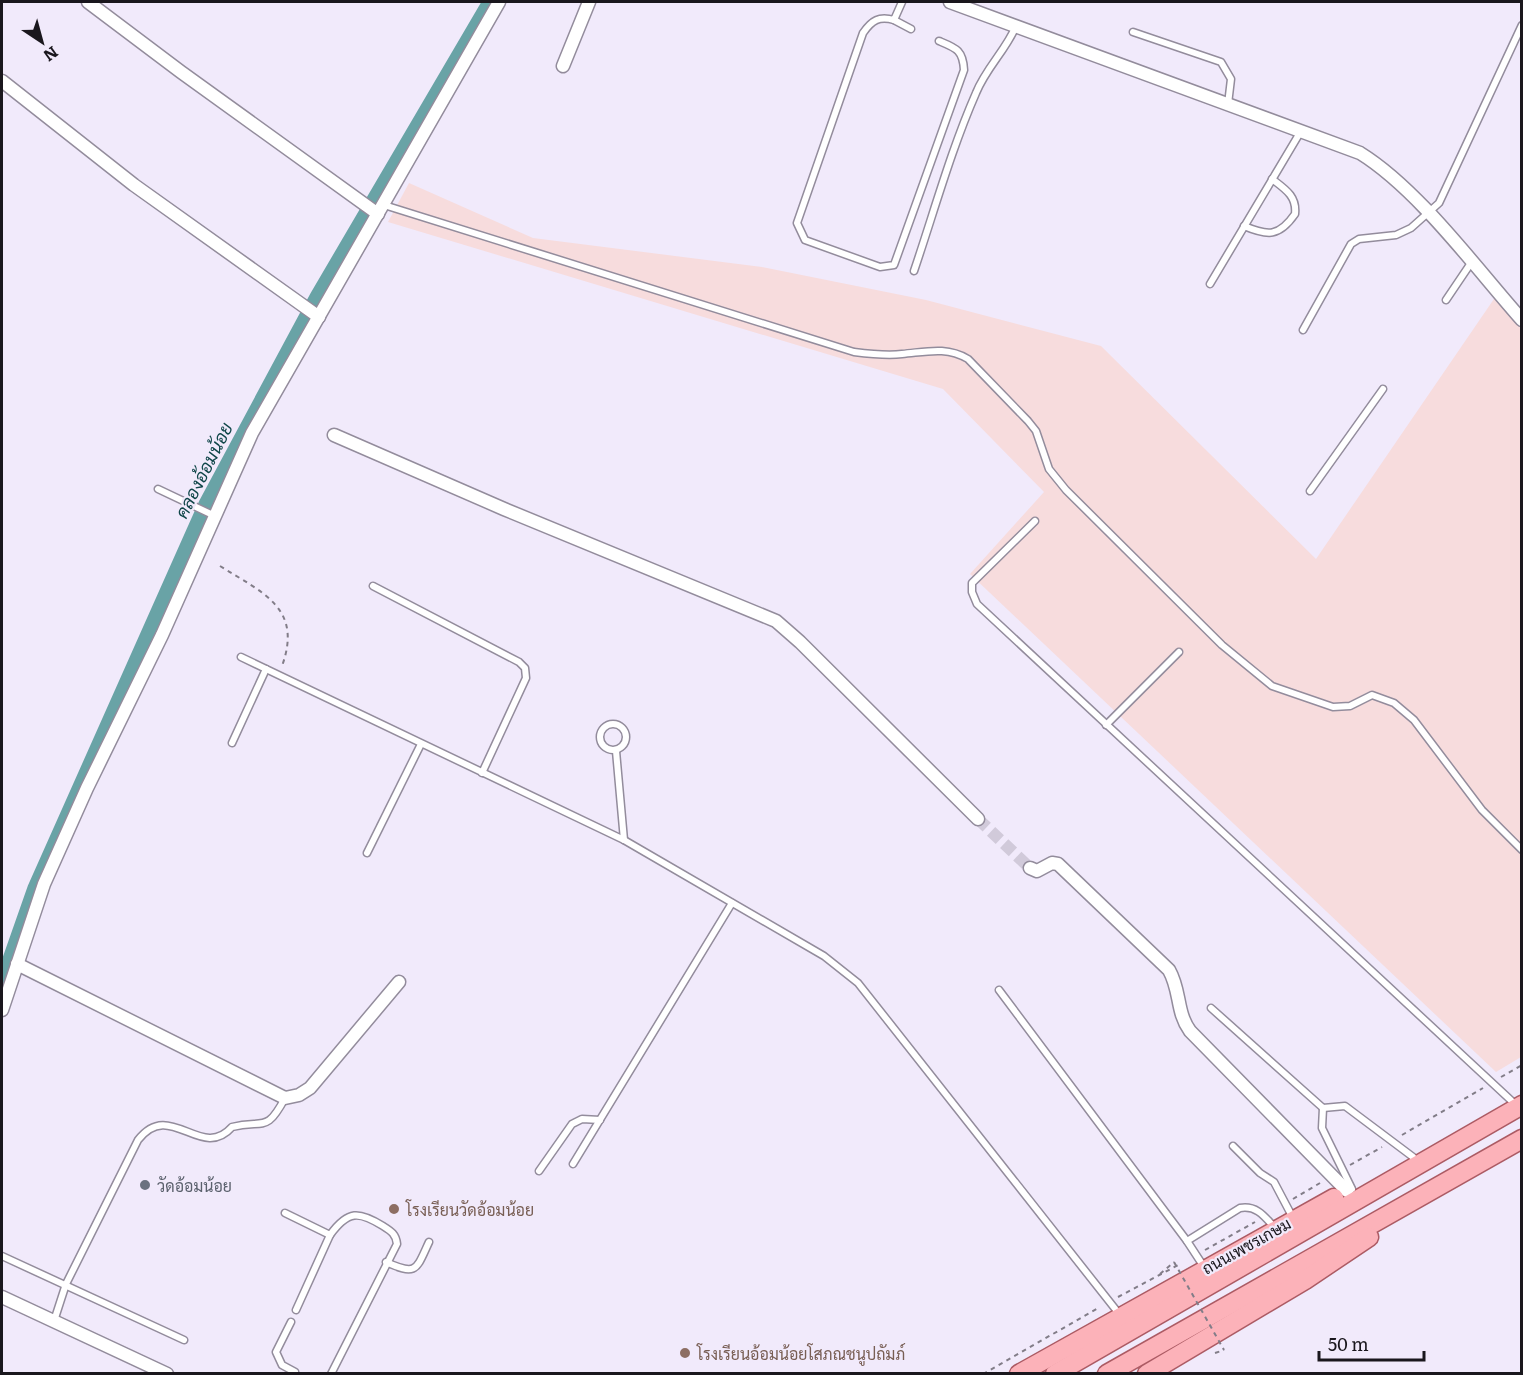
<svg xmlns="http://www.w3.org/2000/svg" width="1523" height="1375" font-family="Literata,Sarabun,serif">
	<rect width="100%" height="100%" fill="#f1eafb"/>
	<polygon fill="#f7dcdd" points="409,183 533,238 762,267 926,300 1101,346 1316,559 1496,296 1522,325 1521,1057 1496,1072 970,574 1044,492 943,389 388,222"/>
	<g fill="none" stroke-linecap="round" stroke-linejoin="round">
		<polyline stroke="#69a3a6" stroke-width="15" points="2,982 35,888 206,504 317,297 490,2"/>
		<polyline stroke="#d1cada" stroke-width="12" stroke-dasharray="12 6" stroke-linecap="butt" points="978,819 1030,868"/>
		<defs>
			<g id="lane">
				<path d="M902,2L894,20C879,16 872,20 863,33L797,223L805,240L880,267L894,265L964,70C963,50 956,48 939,41"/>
				<polyline points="894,20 911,29"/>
				<polyline points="1133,32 1221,62 1231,79 1228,104"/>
				<path d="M384,205L854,352C870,354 886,356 902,354C926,352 946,346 968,359L1028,421L1036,431L1049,469L1066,490L1222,645L1272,686L1333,707L1350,706L1372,695L1394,703L1414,720L1482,810L1522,850"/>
				<path d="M1244,226C1268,236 1279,237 1295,214C1297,196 1285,189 1272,179"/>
				<path d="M914,271C934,212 951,150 976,93C986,68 1006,50 1016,26"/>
				<polyline points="1210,284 1301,131"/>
				<polyline points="1446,300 1471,263"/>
				<polyline points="1303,330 1351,244 1359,239 1396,235 1411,228 1439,203 1522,25"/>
				<polyline points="158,489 215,516"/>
				<polyline points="1310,491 1383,389"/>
				<polyline points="1035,521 972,583 972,592 977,604 1516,1105"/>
				<polyline points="373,586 519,662 525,668 526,678 482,773"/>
				<polyline points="241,657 624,840 824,956 858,983 1120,1315"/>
				<circle cx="613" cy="737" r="13"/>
				<polyline points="1106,725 1179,652"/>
				<polyline points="232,743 266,669"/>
				<polyline points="616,751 624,840"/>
				<polyline points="367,853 421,744"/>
				<polyline points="999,990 1187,1241 1204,1267"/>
				<polyline points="1211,1008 1323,1108 1345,1106 1413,1157"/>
				<polyline points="1323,1108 1322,1128 1352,1189"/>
				<polyline points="1233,1146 1260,1173 1274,1182 1293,1218"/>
				<polyline points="573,1164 732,903"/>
				<polyline points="539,1171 572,1124 582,1119 600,1120"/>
				<polyline points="285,1213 330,1235 296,1310"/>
				<path d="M330,1235C348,1210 359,1211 383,1226C391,1231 396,1234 397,1244L331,1374"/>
				<path d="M1187,1241L1240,1208C1257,1205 1265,1217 1275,1228"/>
				<polyline points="2,1256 184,1340"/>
				<path d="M386,1262C417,1276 416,1270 429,1242"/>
				<path d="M54,1321L66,1284L138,1140C170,1098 201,1162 232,1127C264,1119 266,1134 285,1098"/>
				<polyline points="291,1322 276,1352 282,1365 295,1372"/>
			</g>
			<g id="street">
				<polyline points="88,2 181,72 378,214"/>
				<path d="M950,2L1360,153C1418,189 1475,267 1522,320"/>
				<polyline points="563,66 589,2"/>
				<polyline points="2,81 134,185 319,317"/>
				<polyline points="334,435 504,509 776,621 800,642 978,819"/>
				<path d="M1030,868L1037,871L1052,863L1058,864L1169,970C1181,991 1176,1012 1190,1031L1347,1191"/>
				<polyline points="17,964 285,1098 299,1095 310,1088 399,982"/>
				<polyline points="2,1010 44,884 87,788 162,635 252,433 499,2"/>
				<polyline points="2,1297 167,1374"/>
			</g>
			<g id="primary">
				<polyline points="1019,1374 1334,1198"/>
				<polyline points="1055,1374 1522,1105"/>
				<polyline points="1107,1374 1522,1139"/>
				<polyline points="1147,1374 1305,1280 1369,1237"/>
			</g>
		</defs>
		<use href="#lane" stroke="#938c9c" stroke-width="9"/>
		<use href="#street" stroke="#938c9c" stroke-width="15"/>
		<use href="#primary" stroke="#ac5b64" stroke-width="21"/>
		<g stroke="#827d88" stroke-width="2" stroke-dasharray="4.5 4.5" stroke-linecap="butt">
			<path d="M220,566C263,593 303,608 282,666"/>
			<polyline points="1501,1077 1522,1065"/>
			<polyline points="1402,1135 1483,1088"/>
			<polyline points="1350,1165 1382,1147"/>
			<polyline points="1293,1199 1320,1183"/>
			<polyline points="1205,1250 1255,1222"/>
			<polyline points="1160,1274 1174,1262"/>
			<polyline points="1118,1297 1180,1264"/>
			<polyline points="1215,1353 1224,1350"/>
			<polyline points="983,1374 1100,1307"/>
		</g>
		<use href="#lane" stroke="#fff" stroke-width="6"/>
		<use href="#street" stroke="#fff" stroke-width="12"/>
		<use href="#primary" stroke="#fcb2b9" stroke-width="18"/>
		<polyline stroke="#827d88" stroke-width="2" stroke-dasharray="4.5 4.5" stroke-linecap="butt" points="1174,1262 1224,1350"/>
	</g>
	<circle fill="#6b7280" stroke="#f1eafb" stroke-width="2" cx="145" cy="1185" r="6"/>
	<g fill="#8d6e63" stroke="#f1eafb" stroke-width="2">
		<circle cx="394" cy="1209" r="6"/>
		<circle cx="685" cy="1353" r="6"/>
	</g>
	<g text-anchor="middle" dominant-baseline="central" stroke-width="4.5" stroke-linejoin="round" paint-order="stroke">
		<g font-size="16" fill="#5b616d" stroke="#f1eafb" text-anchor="start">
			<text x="157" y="1185">วัดอ้อมน้อย</text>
		</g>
		<g font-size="16" fill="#785e54" stroke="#f1eafb" text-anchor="start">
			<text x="406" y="1209">โรงเรียนวัดอ้อมน้อย</text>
			<text x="697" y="1353">โรงเรียนอ้อมน้อยโสภณชนูปถัมภ์</text>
		</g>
		<g font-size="16" fill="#1a171d" stroke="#f1eafb">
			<text transform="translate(1246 1245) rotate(-29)">ถนนเพชรเกษม</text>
		</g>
		<g font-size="18" font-style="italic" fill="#104649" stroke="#f1eafb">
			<text transform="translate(203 470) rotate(-63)">คลองอ้อมน้อย</text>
		</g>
	</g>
	<rect width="1523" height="1375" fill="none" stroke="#1a171d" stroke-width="6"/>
	<g transform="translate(42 42) rotate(144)" stroke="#f1eafb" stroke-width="4.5" paint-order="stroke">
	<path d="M0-4.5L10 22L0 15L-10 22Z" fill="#1a171d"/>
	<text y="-9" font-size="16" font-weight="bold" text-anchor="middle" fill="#1a171d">N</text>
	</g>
	<path d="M1319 1351v9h105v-9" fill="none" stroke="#1a171d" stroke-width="3"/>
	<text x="1328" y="1351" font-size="18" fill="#1a171d" stroke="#f1eafb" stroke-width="4.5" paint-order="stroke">50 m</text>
</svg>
